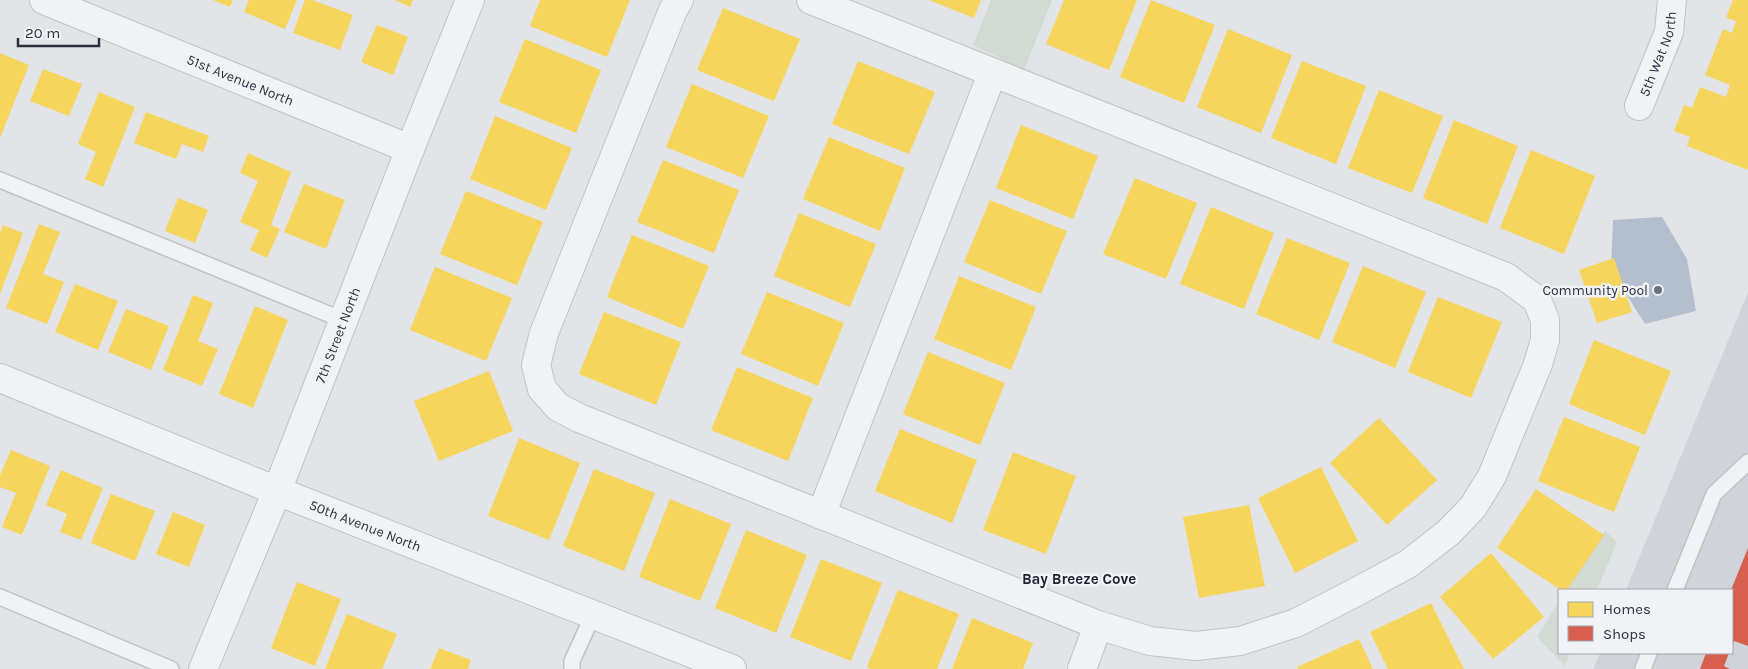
<svg xmlns="http://www.w3.org/2000/svg" width="1748" height="669" font-family="Karla,sans-serif">
	<rect width="100%" height="100%" fill="#e2e4e7"/>
	<polygon fill="#d1d3da" points="1748,292 1748,669 1593,669 1600,653 1732,653 1732,590 1626,590"/>
	<g fill="#d2dad3">
		<polygon points="991,0 1052,0 1024,70 973,45"/>
		<polygon points="1605,531 1617,542 1597,590 1567,590"/>
		<polygon points="1559,602 1559,653 1570,653 1565,666 1537,637"/>
	</g>
	<polygon fill="#b3becf" points="1662,217 1687,259 1696,311 1645,324 1611,270 1613,220"/>
	<g fill="#f6d55c">
		<polygon points="213,0 233,0 230,7"/>
		<polygon points="249,0 297,0 285,29 244,12"/>
		<polygon points="305,0 312,0 353,15 340,50 293,33"/>
		<polygon points="395,0 413,0 410,7"/>
		<polygon points="540,0 630,0 607,57 530,26"/>
		<polygon points="929,0 981,0 974,18"/>
		<polygon points="1064,0 1137,0 1109,70 1046,44"/>
		<polygon points="1151,0 1215,25 1184,103 1120,77"/>
		<polygon points="1733,0 1748,0 1748,170 1687,146 1690,137 1674,131 1684,105 1692,108 1700,87 1726,97 1730,85 1705,75 1723,29 1732,33 1736,21 1726,18"/>
		<polygon points="723,8 800,39 774,101 697,70"/>
		<polygon points="377,25 408,37 393,75 361,62"/>
		<polygon points="1228,29 1292,55 1261,133 1197,107"/>
		<polygon points="525,39 601,70 576,133 499,102"/>
		<polygon points="0,53 29,65 0,138"/>
		<polygon points="858,61 935,92 909,154 832,124"/>
		<polygon points="1302,61 1366,86 1336,164 1271,138"/>
		<polygon points="43,69 82,84 69,116 30,101"/>
		<polygon points="692,84 769,116 743,178 666,147"/>
		<polygon points="1379,90 1443,116 1412,193 1348,168"/>
		<polygon points="99,92 135,107 103,187 85,179 96,152 78,144"/>
		<polygon points="146,112 209,136 203,152 182,144 176,159 134,143"/>
		<polygon points="495,116 572,148 546,210 470,179"/>
		<polygon points="1454,120 1518,146 1487,224 1423,198"/>
		<polygon points="1021,125 1098,156 1073,219 996,188"/>
		<polygon points="829,137 905,168 880,231 803,199"/>
		<polygon points="1531,150 1595,176 1564,254 1500,228"/>
		<polygon points="248,153 291,172 271,225 280,229 267,258 250,250 259,230 240,222 258,181 240,173"/>
		<polygon points="663,160 739,190 714,253 637,222"/>
		<polygon points="1135,178 1197,203 1166,279 1103,254"/>
		<polygon points="304,184 345,200 326,249 284,232"/>
		<polygon points="466,191 543,222 517,285 440,254"/>
		<polygon points="178,198 208,210 195,243 165,231"/>
		<polygon points="990,200 1067,231 1041,294 964,262"/>
		<polygon points="1211,207 1274,233 1244,309 1180,284"/>
		<polygon points="799,213 876,244 850,307 774,276"/>
		<polygon points="39,224 60,232 43,274 64,282 47,324 6,308"/>
		<polygon points="3,225 23,233 0,294 0,233"/>
		<polygon points="632,235 709,266 683,329 607,297"/>
		<polygon points="1287,238 1350,263 1319,340 1256,314"/>
		<polygon points="1614,258 1632,312 1597,323 1579,270"/>
		<polygon points="1363,266 1426,292 1395,368 1332,342"/>
		<polygon points="435,267 512,298 486,361 410,330"/>
		<polygon points="959,276 1036,307 1011,370 934,339"/>
		<polygon points="75,284 118,301 98,350 55,332"/>
		<polygon points="767,292 844,323 818,386 741,354"/>
		<polygon points="193,295 213,303 198,341 218,349 202,386 163,370"/>
		<polygon points="1438,297 1502,322 1471,398 1408,372"/>
		<polygon points="255,306 288,320 253,408 219,394"/>
		<polygon points="126,309 169,326 151,370 108,352"/>
		<polygon points="604,312 681,342 656,405 579,374"/>
		<polygon points="1594,340 1671,371 1645,435 1569,404"/>
		<polygon points="928,352 1005,383 980,445 903,414"/>
		<polygon points="737,367 813,398 788,461 711,430"/>
		<polygon points="489,371 513,431 439,461 414,401"/>
		<polygon points="1564,417 1640,447 1614,512 1538,481"/>
		<polygon points="1379,418 1437,480 1387,525 1330,463"/>
		<polygon points="900,429 977,460 952,523 875,491"/>
		<polygon points="519,438 580,463 549,540 488,516"/>
		<polygon points="11,450 50,466 22,535 2,527 16,493 0,487 0,475"/>
		<polygon points="1013,452 1076,476 1046,554 983,530"/>
		<polygon points="1321,467 1358,541 1295,573 1258,498"/>
		<polygon points="594,469 655,493 624,571 563,546"/>
		<polygon points="61,470 103,488 81,540 60,532 67,514 46,505"/>
		<polygon points="1536,489 1604,535 1567,590 1561,590 1497,548"/>
		<polygon points="111,494 155,511 135,561 91,543"/>
		<polygon points="670,499 731,524 700,601 639,577"/>
		<polygon points="1249,505 1265,586 1199,598 1183,517"/>
		<polygon points="173,512 205,525 189,567 156,554"/>
		<polygon points="746,530 807,555 776,633 715,608"/>
		<polygon points="1491,553 1544,617 1493,659 1440,597"/>
		<polygon points="821,559 882,583 851,661 790,637"/>
		<polygon points="297,582 341,599 315,666 271,648"/>
		<polygon points="898,590 959,614 937,669 871,669 867,667"/>
		<polygon points="1431,603 1464,669 1388,669 1370,632"/>
		<polygon points="347,614 397,634 382,669 325,669"/>
		<polygon points="972,618 1033,643 1023,669 952,669"/>
		<polygon points="1359,639 1373,669 1298,669 1297,667"/>
		<polygon points="439,648 471,660 468,669 430,669"/>
	</g>
	<g fill="#d6604d">
		<polygon points="1748,548 1748,646 1734,641 1732,647 1731,590"/>
		<polygon points="1706,653 1729,653 1724,666 1730,669 1700,669"/>
	</g>
	<g fill="none" stroke-linecap="round" stroke-linejoin="round">
		<defs>
			<g id="service">
				<polyline points="0,180 343,320"/>
				<polyline points="1675,590 1714,494 1748,462"/>
				<polyline points="0,597 171,669"/>
				<polyline points="572,669 572,661 593,615"/>
				<polyline points="1643,669 1649,653"/>
			</g>
			<g id="minor">
				<path id="s1" d="M44,0L410,149"/>
				<polyline points="679,0 673,10 544,333 536,365 542,389 558,407 579,418 1098,625 1150,641 1196,646 1240,641 1296,623 1358,591 1408,564 1448,533 1473,507 1492,476 1538,364 1545,340 1545,320 1537,300 1506,277 811,0"/>
				<path id="s2" d="M1639,106L1669,32L1672,0"/>
				<path id="s3" d="M0,378L277,491L732,669"/>
				<polyline points="821,515 992,74"/>
				<path id="s4" d="M203,669L277,491L410,149L470,0"/>
				<polyline points="1082,669 1098,625"/>
			</g>
		</defs>
		<use href="#service" stroke="#c1c2c5" stroke-width="18"/>
		<use href="#minor" stroke="#c1c2c5" stroke-width="30"/>
		<use href="#service" stroke="#f1f2f4" stroke-width="15"/>
		<use href="#minor" stroke="#f1f2f4" stroke-width="28"/>
	</g>
	<circle fill="#6b6f79" stroke="#f0f2f6" stroke-width="2" cx="1658" cy="290" r="5"/>
	<g text-anchor="middle" dominant-baseline="central" stroke-width="5" stroke-linejoin="round" paint-order="stroke">
		<g font-size="14" fill="#2b303e" stroke="#f0f2f6">
			<text stroke="none"><textPath href="#s2" startOffset="56">5th Wat North</textPath></text>
			<text stroke="none"><textPath href="#s1" startOffset="212">51st Avenue North</textPath></text>
			<text stroke="none"><textPath href="#s4" startOffset="360">7th Street North</textPath></text>
			<text stroke="none"><textPath href="#s3" startOffset="394">50th Avenue North</textPath></text>
		</g>
		<g font-size="14" fill="#2b303e" stroke="#f0f2f6" text-anchor="end">
			<text x="1648" y="290">Community Pool</text>
		</g>
		<g font-size="15" font-weight="bold" fill="#1d212f" stroke="#f0f2f6">
			<text x="1079" y="579">Bay Breeze Cove</text>
		</g>
	</g>
	<rect x="1558" y="589" width="175" height="65" fill="#f0f2f6" stroke="#a1a4ac"/>
	<rect x="1568" y="602" width="25" height="15" fill="#f6d55c" stroke="#a1a4ac"/>
	<text x="1603" y="614" font-size="15" fill="#2b303e">Homes</text>
	<rect x="1568" y="626" width="25" height="15" fill="#d6604d" stroke="#a1a4ac"/>
	<text x="1603" y="639" font-size="15" fill="#2b303e">Shops</text>
	<path d="M18 38v8h81v-8" fill="none" stroke="#2b303e" stroke-width="2.5"/>
	<text x="25" y="38" font-size="15" fill="#2b303e" stroke="#f0f2f6" stroke-width="4" paint-order="stroke">20 m</text>
</svg>
